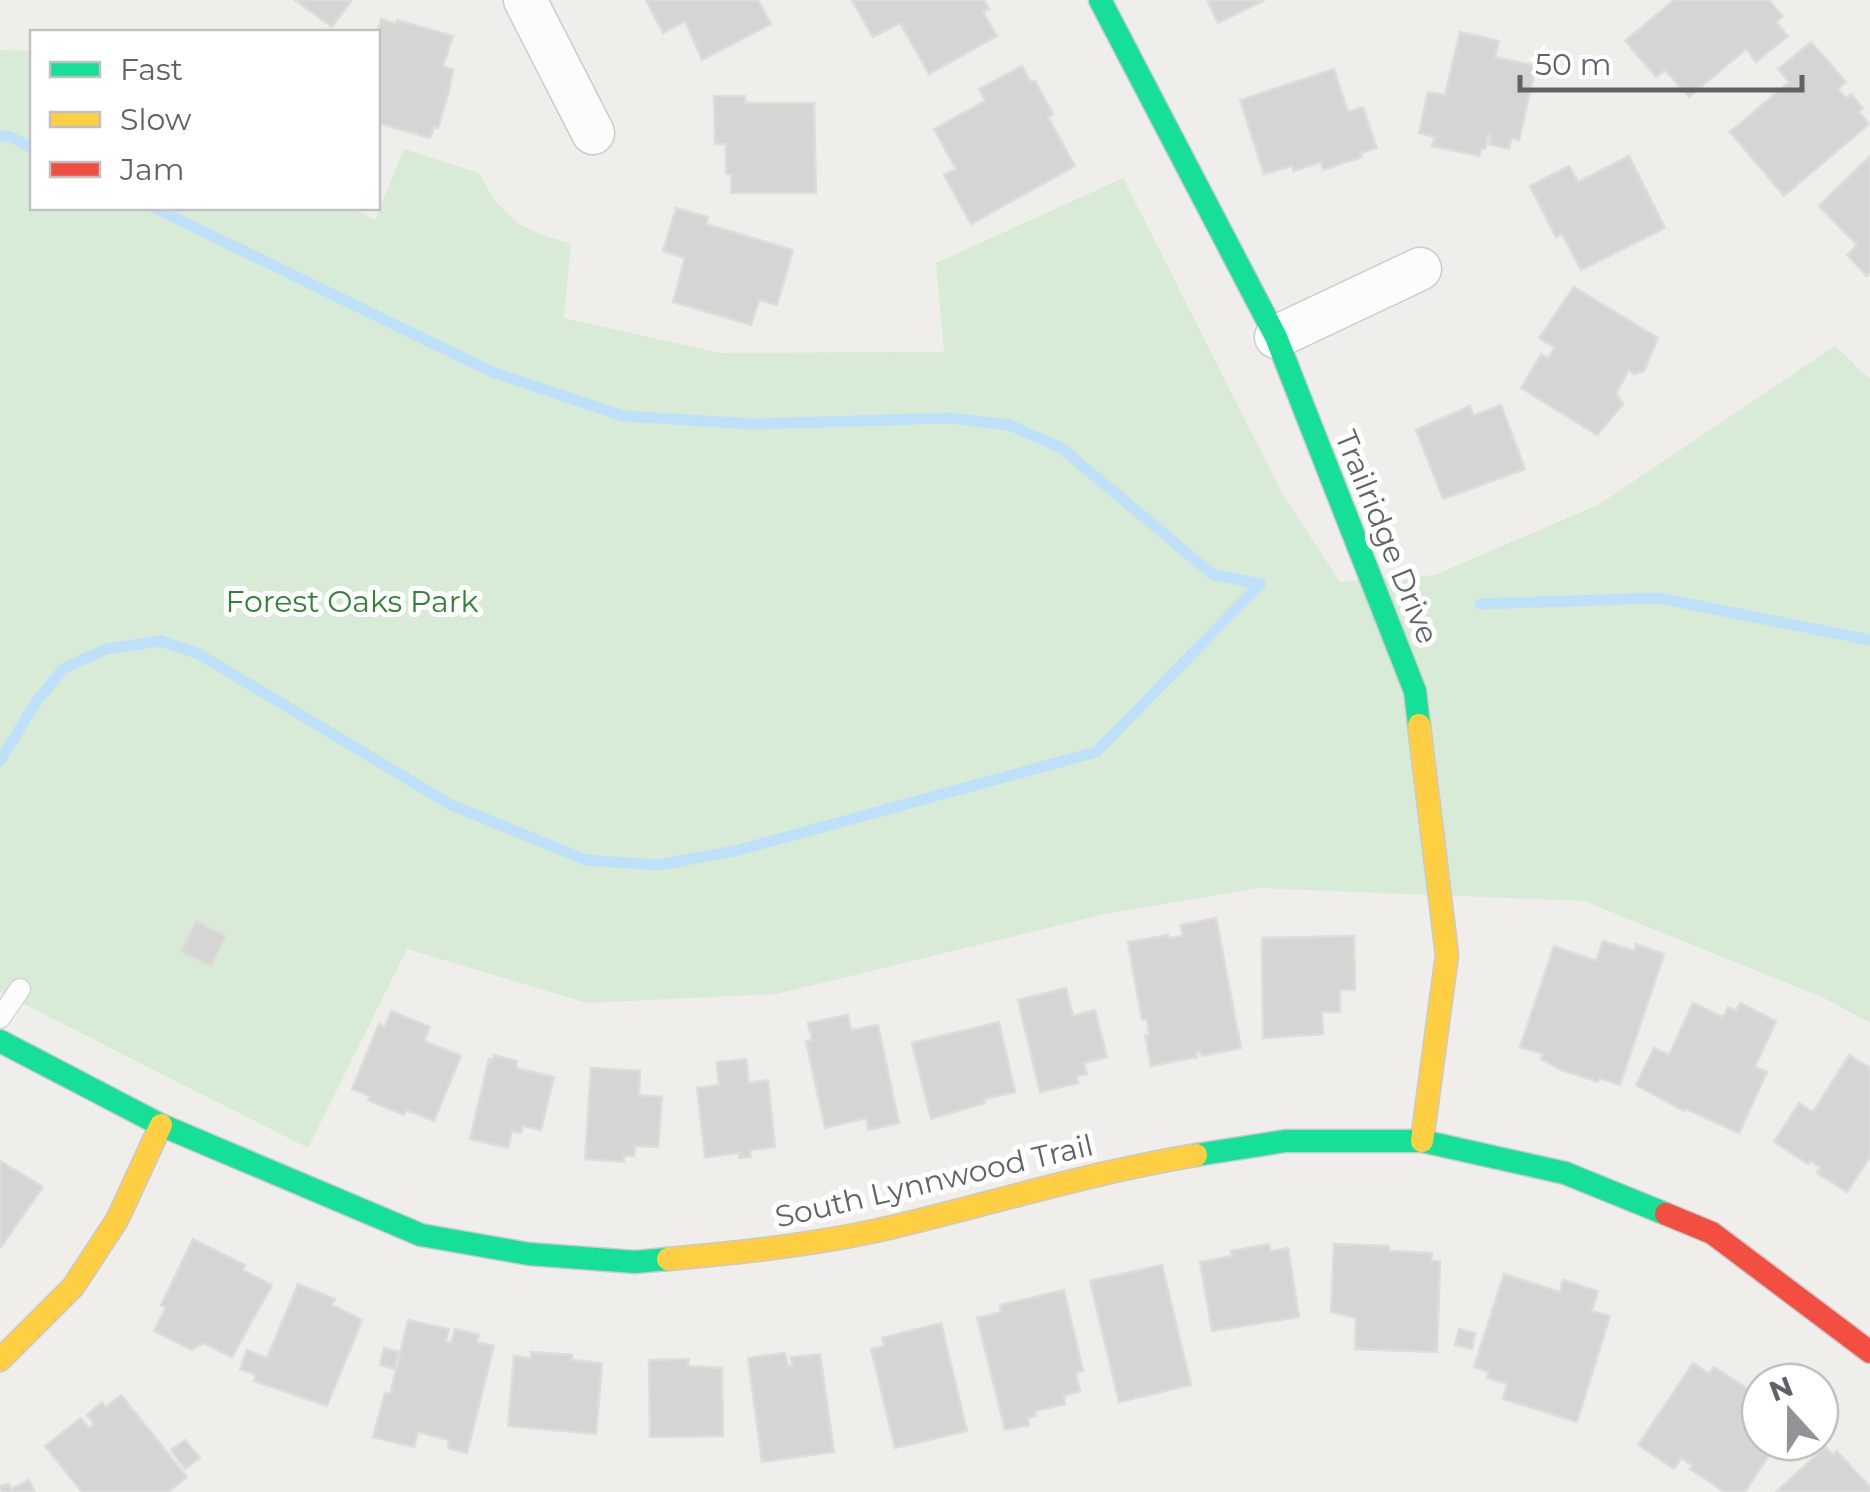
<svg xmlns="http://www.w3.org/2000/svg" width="1870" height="1492" font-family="Montserrat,sans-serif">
	<rect width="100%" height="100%" fill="#efeeea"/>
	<path fill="#d8ebd6" d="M0,50L32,51V208H351L375,220L404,149L479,173C503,219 521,231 571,243L564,318L720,353L944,352L936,263L1123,178L1283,495L1340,582L1435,575L1600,504L1835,346L1870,379V1023L1824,998L1584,901L1258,888L1105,914L776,994L587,1003L407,949L308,1148L0,992Z"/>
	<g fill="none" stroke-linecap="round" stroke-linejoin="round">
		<g stroke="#bfe0f9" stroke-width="11">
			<polyline points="0,136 11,137 32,148"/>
			<polyline points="155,208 492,372 623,416 754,424 950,418 1009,425 1060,447 1212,574 1260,584"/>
			<polyline points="1480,604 1659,598 1870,640"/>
			<polyline points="0,761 36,702 63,669 106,649 161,641 197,653 449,804 586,860 658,865 735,851 1096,752 1260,584"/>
		</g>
	</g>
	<g fill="#d6d5d3" stroke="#deddd9" stroke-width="2.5">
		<polygon points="295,0 352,0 332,27"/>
		<polygon points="646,0 758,0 771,24 702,60 685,21 663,33"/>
		<polygon points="852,0 984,0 989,9 983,12 997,36 929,74 900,23 873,37"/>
		<polygon points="1207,0 1265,0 1218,23"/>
		<polygon points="1674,0 1769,0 1783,16 1776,22 1788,36 1756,62 1746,49 1689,97 1665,70 1656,77 1625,41"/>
		<polygon points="381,19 396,24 397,20 453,36 443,66 453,70 449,91 438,128 434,127 430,138 378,123 377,32"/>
		<polygon points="1460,32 1499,41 1495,57 1536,66 1519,140 1511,138 1509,149 1489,144 1491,136 1488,135 1485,149 1481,149 1479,156 1432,146 1435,137 1419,133 1428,92 1445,95"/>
		<polygon points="1811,42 1846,82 1838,89 1846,98 1851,94 1863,108 1859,112 1869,124 1784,196 1730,132 1789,82 1778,69"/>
		<polygon points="1022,66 1031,82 1035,81 1053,114 1048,117 1075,166 971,224 944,175 956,169 934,129 985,101 979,89"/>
		<polygon points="1334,69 1348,112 1363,107 1377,148 1360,153 1362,157 1323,170 1321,162 1294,171 1292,166 1264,174 1240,100"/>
		<polygon points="714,96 745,96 745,103 814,103 816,193 731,193 731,174 726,174 726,144 715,144"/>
		<polygon points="1629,156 1665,228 1581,270 1562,234 1556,237 1530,186 1569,166 1578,182"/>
		<polygon points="1870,156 1870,273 1867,276 1847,255 1857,245 1819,206"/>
		<polygon points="676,208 708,217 706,224 793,250 777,305 759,300 751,325 673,302 685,258 663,251"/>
		<polygon points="1574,287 1658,338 1644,371 1634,374 1629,370 1616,393 1623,404 1597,435 1521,388 1541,354 1548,358 1555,348 1539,338"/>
		<polygon points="1501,405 1525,469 1443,499 1416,430 1470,406 1473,416"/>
		<polygon points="1216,918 1241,1048 1202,1056 1201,1052 1196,1053 1197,1057 1151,1066 1145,1035 1149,1035 1147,1019 1142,1020 1128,942 1168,935 1169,938 1183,936 1181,925"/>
		<polygon points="196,921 226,936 211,966 181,952"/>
		<polygon points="1354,936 1355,990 1340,990 1340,1012 1322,1012 1323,1034 1263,1038 1262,938"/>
		<polygon points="1603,941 1634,951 1636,944 1664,954 1620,1085 1599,1078 1598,1082 1559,1069 1541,1059 1543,1054 1520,1047 1554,946 1596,961"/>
		<polygon points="1066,988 1073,1016 1095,1010 1107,1057 1084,1063 1087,1074 1077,1076 1078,1083 1040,1092 1018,1000"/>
		<polygon points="1693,1003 1723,1017 1728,1007 1736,1011 1740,1003 1776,1021 1755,1067 1767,1072 1739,1133 1686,1109 1684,1111 1636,1085 1654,1048 1669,1055"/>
		<polygon points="391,1011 430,1027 424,1041 461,1056 434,1121 406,1110 404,1115 368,1100 370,1096 352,1089 379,1024 385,1027"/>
		<polygon points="848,1015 851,1030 878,1025 899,1123 868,1130 866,1118 825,1128 806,1041 812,1040 808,1023"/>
		<polygon points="999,1022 1015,1092 984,1099 985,1103 931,1119 912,1043"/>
		<polygon points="494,1055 517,1061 516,1068 554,1077 541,1130 523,1126 521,1133 512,1131 508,1148 470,1139 489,1059 493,1060"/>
		<polygon points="1849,1055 1870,1068 1870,1157 1847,1192 1817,1173 1820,1167 1810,1161 1808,1164 1774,1142 1799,1103 1813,1112"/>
		<polygon points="746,1059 749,1083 768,1080 775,1147 750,1150 751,1157 739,1158 739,1153 705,1157 697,1088 719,1085 717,1062"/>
		<polygon points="591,1068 640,1071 639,1095 662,1097 658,1147 635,1146 634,1156 624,1156 624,1162 585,1159"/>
		<polygon points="0,1161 43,1187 1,1247 0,1246"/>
		<polygon points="193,1239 245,1265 243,1270 272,1285 232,1357 203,1343 192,1350 154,1331 166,1307 161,1305"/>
		<polygon points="1269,1244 1270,1251 1288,1248 1299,1317 1212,1331 1200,1262 1232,1256 1231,1251"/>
		<polygon points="1334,1244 1389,1246 1389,1251 1432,1253 1431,1261 1440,1261 1437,1352 1355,1349 1356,1318 1331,1312"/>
		<polygon points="1162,1265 1191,1385 1119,1402 1090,1281"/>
		<polygon points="1504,1274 1560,1292 1563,1280 1598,1291 1592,1311 1610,1316 1577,1422 1503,1399 1507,1384 1487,1378 1489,1372 1474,1367"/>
		<polygon points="298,1284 335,1299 332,1305 362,1320 327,1406 254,1381 256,1375 240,1369 247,1350 267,1358"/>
		<polygon points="1064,1290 1083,1371 1076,1373 1080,1391 1064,1396 1065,1404 1035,1411 1036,1416 1027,1418 1029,1425 1005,1430 977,1318 1001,1312 1000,1305"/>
		<polygon points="408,1320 449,1329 446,1341 451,1343 455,1329 479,1335 477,1342 494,1346 467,1453 448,1448 449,1440 418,1432 414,1447 373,1437 385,1393 390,1394"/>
		<polygon points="941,1323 967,1431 895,1448 871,1349 884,1346 882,1338"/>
		<polygon points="1459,1329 1475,1333 1472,1349 1455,1345"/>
		<polygon points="384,1348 399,1352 395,1369 380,1365"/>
		<polygon points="531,1352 572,1355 572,1360 602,1363 596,1434 508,1426 514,1356 531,1358"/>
		<polygon points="785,1353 788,1366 792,1366 791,1357 820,1354 834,1452 762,1462 748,1358"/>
		<polygon points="689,1359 688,1366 722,1368 723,1436 650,1437 649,1360"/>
		<polygon points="1693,1363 1709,1374 1714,1367 1760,1397 1760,1442 1778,1442 1745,1492 1725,1492 1690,1469 1693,1466 1681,1458 1674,1469 1638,1445"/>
		<polygon points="121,1395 187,1477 168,1492 82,1492 45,1446 81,1418 89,1428 94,1424 87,1415 102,1402 106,1407"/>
		<polygon points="185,1440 200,1458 185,1469 171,1450"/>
		<polygon points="1825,1447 1833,1455 1837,1451 1870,1487 1870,1492 1776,1492"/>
		<polygon points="29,1480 35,1492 0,1492 0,1486 9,1484 11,1489"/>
	</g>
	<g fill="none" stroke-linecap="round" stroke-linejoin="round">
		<defs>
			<polyline id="lane" points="0,1018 20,989"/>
			<g id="street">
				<polyline points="525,0 593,133"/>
				<polyline points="1276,337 1420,269"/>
			</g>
			<g id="fast">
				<polyline points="1100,0 1276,337 1415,691 1419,725"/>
				<polyline points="0,1041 161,1125 421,1235 529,1254 635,1262 668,1259"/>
				<polyline points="1196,1155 1285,1141 1422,1141 1565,1173 1666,1214"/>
			</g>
			<g id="slow">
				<polyline points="1419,725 1447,955 1422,1141"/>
				<path d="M668,1259C745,1252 822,1244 897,1226C996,1202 1094,1172 1196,1155"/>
				<polyline points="0,1360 73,1287 117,1220 161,1125"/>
			</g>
			<polyline id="jam" points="1666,1214 1712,1233 1870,1352"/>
		</defs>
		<use href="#lane" stroke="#cbcccc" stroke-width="22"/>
		<use href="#street" stroke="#cbcccc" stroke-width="45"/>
		<use href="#fast" stroke="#cacacb" stroke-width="25"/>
		<use href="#slow" stroke="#cacacb" stroke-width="25"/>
		<use href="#jam" stroke="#cacacb" stroke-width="25"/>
		<use href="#lane" stroke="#fdfcfc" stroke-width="20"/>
		<use href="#street" stroke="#fdfcfc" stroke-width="42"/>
		<use href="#fast" stroke="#16e098" stroke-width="22"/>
		<use href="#slow" stroke="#ffcf43" stroke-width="22"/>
		<use href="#jam" stroke="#f24e42" stroke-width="22"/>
	</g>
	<g text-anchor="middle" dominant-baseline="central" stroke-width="10" stroke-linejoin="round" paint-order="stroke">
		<g font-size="30" fill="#5f6368" stroke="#fff">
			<text transform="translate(1387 537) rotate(68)">Trailridge Drive</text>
			<text transform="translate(934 1181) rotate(-13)">South Lynnwood Trail</text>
		</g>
		<g font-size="30" fill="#348238" stroke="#fff">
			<text x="352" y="601">Forest Oaks Park</text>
		</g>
	</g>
	<rect x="30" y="30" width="350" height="180" fill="#ffffff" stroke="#bfc1c3" stroke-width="2.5"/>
	<rect x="50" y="62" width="50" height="15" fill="#16e098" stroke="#bfc1c3" stroke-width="2.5"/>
	<text x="120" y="80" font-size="30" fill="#5f6368">Fast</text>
	<rect x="50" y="112" width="50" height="15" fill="#ffcf43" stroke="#bfc1c3" stroke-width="2.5"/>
	<text x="120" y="130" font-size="30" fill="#5f6368">Slow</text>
	<rect x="50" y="162" width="50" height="15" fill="#f24e42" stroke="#bfc1c3" stroke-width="2.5"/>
	<text x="120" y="180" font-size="30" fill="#5f6368">Jam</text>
	<g transform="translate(1790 1412) rotate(339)"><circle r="48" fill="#ffffff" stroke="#bfc1c3" stroke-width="2.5"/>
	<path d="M0-8L18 38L0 25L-18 38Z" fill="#919496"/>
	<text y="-15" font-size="28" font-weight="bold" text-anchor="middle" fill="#5f6368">N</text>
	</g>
	<path d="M1520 75v15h282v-15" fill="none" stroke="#5f6368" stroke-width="5"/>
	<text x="1535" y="75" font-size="30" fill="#5f6368" stroke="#ffffff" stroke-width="8" paint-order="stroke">50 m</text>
</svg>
